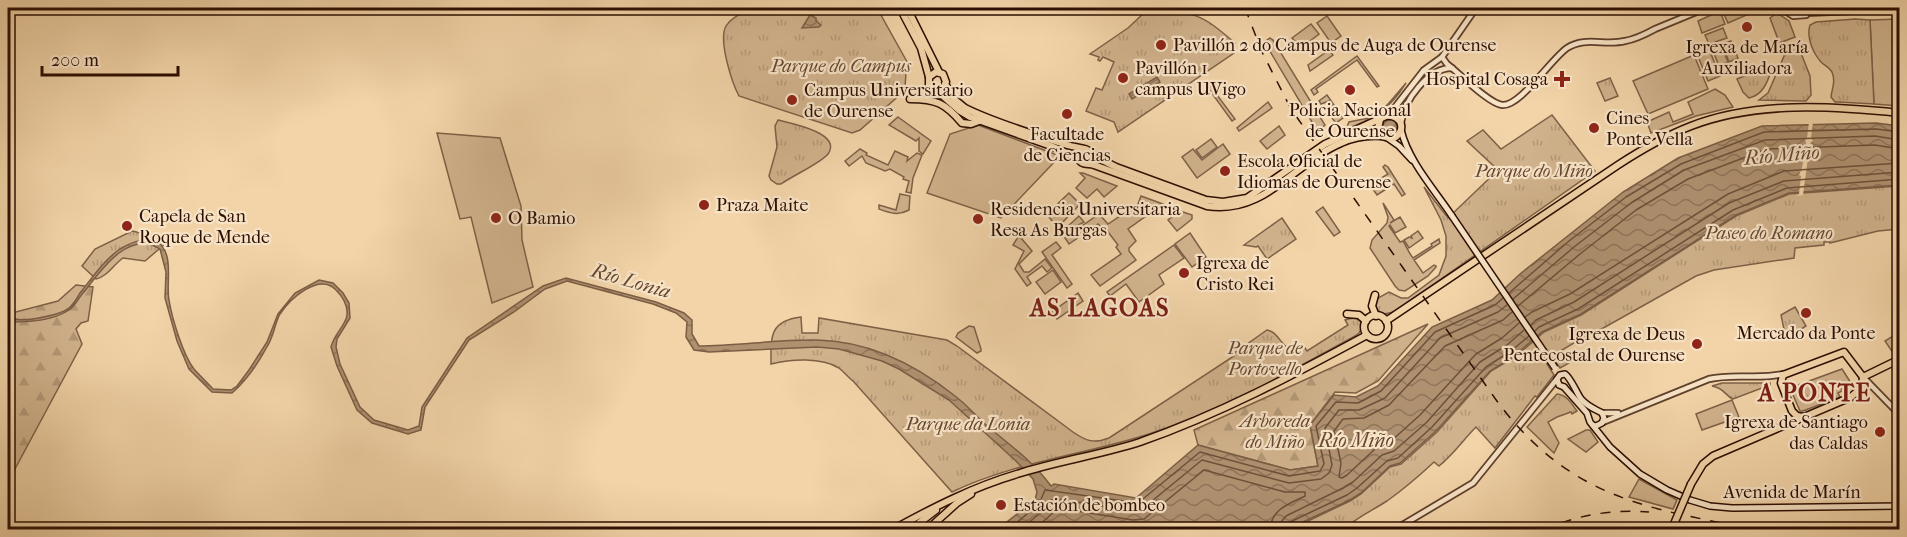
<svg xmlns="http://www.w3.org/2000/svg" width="1907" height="537" font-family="'IM FELL French Canon',serif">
	<defs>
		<pattern id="forest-firs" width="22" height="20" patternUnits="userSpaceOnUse" patternTransform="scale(1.5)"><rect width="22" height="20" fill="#d0b28c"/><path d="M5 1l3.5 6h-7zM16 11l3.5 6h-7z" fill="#b39877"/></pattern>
		<pattern id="park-tufts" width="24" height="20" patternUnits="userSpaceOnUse" patternTransform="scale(1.5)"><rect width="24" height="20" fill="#d0b28c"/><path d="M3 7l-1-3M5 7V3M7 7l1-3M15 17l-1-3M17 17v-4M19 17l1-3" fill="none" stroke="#b39877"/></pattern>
		<pattern id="water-waves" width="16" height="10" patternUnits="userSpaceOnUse" patternTransform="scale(1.5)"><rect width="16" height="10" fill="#af9170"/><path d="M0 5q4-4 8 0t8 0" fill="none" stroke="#8f755a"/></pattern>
	</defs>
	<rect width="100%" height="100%" fill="#f2d4a8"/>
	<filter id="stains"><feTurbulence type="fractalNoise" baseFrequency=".00333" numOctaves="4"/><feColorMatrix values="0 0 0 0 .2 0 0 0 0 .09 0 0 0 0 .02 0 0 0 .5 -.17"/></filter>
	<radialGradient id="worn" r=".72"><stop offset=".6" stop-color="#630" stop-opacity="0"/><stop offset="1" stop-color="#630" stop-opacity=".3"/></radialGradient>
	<g fill="#d0b28c" stroke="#7e6047" stroke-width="1.5">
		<polygon points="1728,8 1754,8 1756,11 1728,23 1722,10"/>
		<polygon points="1720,11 1725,24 1702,33 1698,21"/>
		<polygon points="1327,16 1341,36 1331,43 1317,23"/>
		<polygon points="1899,19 1899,106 1874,104 1870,20"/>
		<polygon points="1311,24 1319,34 1301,48 1292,38"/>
		<polygon points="1723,28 1727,38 1709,44 1705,35"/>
		<polygon points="1270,38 1273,40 1325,125 1316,133 1315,127 1268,48 1264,47 1262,44"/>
		<polygon points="1731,41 1738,58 1729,62 1722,44"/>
		<polygon points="1721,45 1728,62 1719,66 1712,49"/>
		<polygon points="1709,49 1720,76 1708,81 1697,54"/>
		<polygon points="1329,50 1333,55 1310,71 1308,65"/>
		<polygon points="1694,55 1708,89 1648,114 1633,81"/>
		<polygon points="1357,56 1379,86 1377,87 1357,60 1316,89 1318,92 1314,95 1311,90"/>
		<polygon points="1208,83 1235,119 1232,121 1206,85"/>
		<path d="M1406,83C1389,110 1375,118 1346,129L1349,122L1369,118L1380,112L1389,103Z"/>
		<polygon points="1715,89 1725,95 1733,107 1696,116 1651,133 1647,122 1669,112 1673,122 1693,114 1688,102"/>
		<polygon points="1327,95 1343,118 1336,123 1332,118 1337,112 1329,101 1321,104 1319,101"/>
		<polygon points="1268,102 1272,108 1239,131 1237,128"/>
		<polygon points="898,117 931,141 923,154 919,151 919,138 916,141 889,125"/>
		<polygon points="978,125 1060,156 1001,218 927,193 950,134"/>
		<polygon points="1279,126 1285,135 1267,149 1260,141"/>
		<polygon points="437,133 500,138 521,206 522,240 533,287 492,303 471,217 460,219"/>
		<polygon points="1211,139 1217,147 1202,158 1196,150"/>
		<polygon points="1223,144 1230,154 1197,178 1182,157 1193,149 1202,160"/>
		<polygon points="860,149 867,153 866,155 888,165 895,151 908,157 907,161 917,153 922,155 913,178 911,193 906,192 909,181 903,179 904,177 890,169 885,171 866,163 862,156 849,166 845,161"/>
		<polygon points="1080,173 1083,173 1117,186 1104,197 1097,189 1087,198 1076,188 1085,178"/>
		<polygon points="1069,193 1080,204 1062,223 1067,227 1079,216 1084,222 1062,234 1043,209 1046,206 1051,210"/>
		<path d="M900,194L910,196L909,210C898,216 890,213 879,209V205L896,210Z"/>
		<polygon points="1141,196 1163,204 1128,229 1136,241 1129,248 1129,251 1136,260 1100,286 1091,275 1121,254 1116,247 1118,245 1105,228 1103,229 1098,224 1069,244 1065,238 1099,214 1108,224 1138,204"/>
		<path d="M1383,203L1394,220L1390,223L1400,217L1406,227L1395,233L1390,225L1389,226L1400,242L1403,241C1407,247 1408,252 1413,258L1432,246L1431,244L1439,239L1440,243L1414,260L1423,273L1434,265L1436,266V267L1428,276L1405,291L1399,290L1395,286L1370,248L1372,240L1387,223L1388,217Z"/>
		<polygon points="1323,207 1340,232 1334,236 1316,212"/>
		<polygon points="1180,211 1192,215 1192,219 1177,231 1168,220"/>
		<polygon points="1418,231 1423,238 1409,248 1404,240 1409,237 1412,238 1411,236"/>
		<polygon points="1190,233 1206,257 1192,267 1175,244"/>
		<polygon points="1018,237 1021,238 1032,251 1019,264 1024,272 1029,272 1045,259 1052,268 1047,272 1042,266 1027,277 1031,283 1027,286 1015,269 1024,251 1013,245"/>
		<polygon points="1056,242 1061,248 1052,255 1072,284 1067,288 1042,252"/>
		<polygon points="1174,245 1184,258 1159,275 1164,284 1139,302 1126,284 1110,296 1107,292"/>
		<polygon points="1053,270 1061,282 1045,294 1036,282"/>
		<polygon points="1078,293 1083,301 1057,319 1052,312"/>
		<polygon points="969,326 974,327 981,349 981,351 977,353 956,337 958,333"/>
		<polygon points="1893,336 1899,346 1900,351 1893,353 1885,341"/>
		<polygon points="1732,400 1739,417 1702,430 1696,414"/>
		<polygon points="1586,430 1590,430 1598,442 1586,452 1568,439"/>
	</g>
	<g fill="url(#forest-firs)" stroke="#7e6047" stroke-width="1.5">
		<polygon points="76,285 93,287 88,321 81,323 76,329 82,344 8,482 8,314 58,301"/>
		<polygon points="1428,324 1378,381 1356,393 1335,392 1310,425 1318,466 1290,470 1198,445 1194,430"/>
	</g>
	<g fill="url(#park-tufts)" stroke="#7e6047" stroke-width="1.5">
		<path d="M753,8H877L911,69L906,73L905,87L903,92L860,130L852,133L739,96C732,83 718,40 726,26C732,16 744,13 753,8Z"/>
		<path d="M1150,11C1196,12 1200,13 1235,43L1234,53L1118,132L1114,122L1086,111L1096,88L1102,90L1114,62L1103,57L1100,61L1098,60L1099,57L1090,54L1128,28L1144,13Z"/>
		<polygon points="1777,13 1789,21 1795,37 1782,42 1779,42 1770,18"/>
		<path d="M1855,19L1870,20L1874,104L1838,102H1835L1831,97C1832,88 1836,81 1832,72C1829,67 1825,66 1821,62C1813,53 1806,37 1810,25L1816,22Z"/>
		<polygon points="1797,43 1810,76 1811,95 1806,101 1759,100 1768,93 1788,47"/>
		<path d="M1771,65L1773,66C1768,80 1764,95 1749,98L1743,92L1737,79Z"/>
		<polygon points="1610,78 1618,96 1605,101 1597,83"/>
		<polygon points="1552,115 1595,171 1394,312 1384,314 1377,313 1375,303 1378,298 1389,292 1401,298 1408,298 1439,275 1446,256 1446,236 1441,220 1424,187 1448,218 1498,170 1467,141 1483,130 1501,149"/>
		<path d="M778,120C790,123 843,133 828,154C821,163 792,176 781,184H777L771,180L769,176L777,147L775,126Z"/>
		<polygon points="1385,165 1388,167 1405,194 1402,196 1394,184 1377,195 1370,185 1388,174 1383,167"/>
		<path d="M1899,186V229L1878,231L1830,243V242H1824V245L1795,248L1794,258L1714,270L1696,276L1598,331L1589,334L1562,350L1569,363L1560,368L1554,360L1547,364L1554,375L1537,397L1535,396L1495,448L1476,427C1463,440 1453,455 1439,466L1434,462C1419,476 1404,489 1387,501C1373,510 1356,518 1344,529L1289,530L1350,501L1361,494L1390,467L1401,464L1437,432L1491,371L1515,357L1544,332L1581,315L1736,216L1789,194Z"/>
		<polygon points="1282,218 1296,239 1267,259 1258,246 1256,247 1244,245"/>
		<path d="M132,231L159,237L165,244L145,261L123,258C113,265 108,276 96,279L82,266L95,249Z"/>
		<polygon points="1795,307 1806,326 1786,339 1781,315"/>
		<path d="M801,317L802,333H818L819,318L947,340L957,346L1073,432C1086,441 1094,444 1109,438L1234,356L1233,354L1267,330C1279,332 1281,348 1295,352L1305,348L1307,351L1348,325L1345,320C1353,317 1359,317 1363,325L1359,333L1355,336C1288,373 1222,410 1149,434C1084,455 1014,462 952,492L854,382C849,378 844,372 839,368C821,357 791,359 771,364C771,337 769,321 801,317Z"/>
		<polygon points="1842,369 1851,383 1849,386 1841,389 1842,391 1838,393 1840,397 1803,411 1800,411 1790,388"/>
		<path d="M1722,383H1770V385L1733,399C1725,396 1725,388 1712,386Z"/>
		<path d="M1557,394C1567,395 1571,403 1577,411L1572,414L1571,412L1557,417L1548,422L1559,443L1554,453L1527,427Z"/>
		<polygon points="1639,479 1677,500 1673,509 1629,497"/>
	</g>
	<g fill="url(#water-waves)" stroke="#7b5d44" stroke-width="1.5">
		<polygon points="810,15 816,18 816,21 821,25 819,27 802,28"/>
		<polygon points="1157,77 1160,82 1132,99 1129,94"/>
		<circle cx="1390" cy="127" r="7"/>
		<path d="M1876,123L1899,126V185L1789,193L1736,215L1581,314L1542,332L1514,356L1490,371L1436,431L1400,463L1390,466L1361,493L1350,500L1288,529H998L1035,500L1037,492L1033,479L1016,461L949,400L899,369L882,361L839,349L817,347L709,352L694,350L686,337L687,322L676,313L653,304L567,281L545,289L514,312L469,340L425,407L421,430L408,434L372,423L357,410L337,366L331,347C334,334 346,325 347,315C348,305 343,297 336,290C319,272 290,299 280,314C275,323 274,335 268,345C259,362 247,380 232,393L212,392L189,369L177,341L165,298L166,272L160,249C129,229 101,270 84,292C79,297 75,306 69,310C52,321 30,322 10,322L8,320V317C17,321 29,320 39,318C48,316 62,314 69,308C74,304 77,298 80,293C92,278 104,260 120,249C131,242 152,234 162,246C173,259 166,285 169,300C172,318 183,355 194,369C200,376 207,382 213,389L231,390L237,386L249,370L267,342L278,314L295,293L319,280L333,283L343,293L349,303L350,318L337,339L336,347L340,364L360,407L374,420L408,430L419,426L422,407L467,338L543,286L566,278L656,302L684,313L692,320V334L699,346C738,346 778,339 817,340C868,341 916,365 955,396C966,404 975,415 985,424C1008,444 1033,461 1051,486L1054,484L1136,498L1198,445L1290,470L1318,466L1310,425L1334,395L1356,397L1378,386L1432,327L1492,300L1520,274L1623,192L1678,158L1762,126Z"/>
	</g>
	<polygon fill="#f2d4a8" points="1809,122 1813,122 1811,138 1813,141 1810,143 1803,195 1796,196 1799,194 1801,176 1799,175 1802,168 1806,143 1805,140 1807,138"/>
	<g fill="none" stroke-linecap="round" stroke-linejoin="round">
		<g stroke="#6e5039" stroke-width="1.5">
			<polyline points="1509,293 1569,241 1626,197 1681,164 1764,132 1876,129 1900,132"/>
			<polyline points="1513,299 1574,247 1631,203 1684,170 1765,140 1875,136 1900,140"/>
			<polyline points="1518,306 1580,254 1636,210 1688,179 1767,149 1875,145 1900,149"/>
			<polyline points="1512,312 1503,320 1445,346 1389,405 1364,418 1343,419 1334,431 1341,463 1339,477 1342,478 1347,475 1375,449 1390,442 1420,415 1476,354 1502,338 1519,323"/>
			<polyline points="1525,317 1532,312 1570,294 1728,194 1784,171 1900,163"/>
			<polyline points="1531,325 1536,320 1574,302 1729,203 1784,181 1900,172"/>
			<polyline points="1535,331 1539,327 1578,309 1733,210 1787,188 1900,179"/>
			<polyline points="1008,530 1039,504 1045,490 1138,503 1200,452 1289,476 1320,471 1324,464 1316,426 1336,402 1358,403 1381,391 1435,332 1495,305 1503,298"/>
			<polyline points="1020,530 1045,509 1050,500 1057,499 1134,511 1141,510 1202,460 1289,483 1321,479 1329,473 1332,465 1325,428 1339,410 1359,410 1385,398 1440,338 1498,312 1507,305"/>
			<path d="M1034,530L1058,508L1133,520L1144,519L1204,470L1285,492H1305V496C1289,504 1271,509 1270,530"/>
			<polyline points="1279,530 1281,522 1286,516 1343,488 1353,482 1382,455 1394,451 1427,422 1480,362 1507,345 1524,330"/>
			<polyline points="1287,530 1290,522 1347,495 1357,488 1387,461 1398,458 1432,427 1486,367 1511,351 1529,336"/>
		</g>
		<defs>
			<g id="tertiary">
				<polyline points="1781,8 1793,16 1806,15"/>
				<polyline points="1791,8 1807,13 1900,9"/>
				<path d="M1442,57L1447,64C1459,73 1488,103 1502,105C1520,107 1551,59 1567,48C1585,36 1605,46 1625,41C1636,39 1646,34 1655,29C1672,22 1689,15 1706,8"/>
				<polyline points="1389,115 1424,70 1442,57 1476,8"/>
				<path d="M1401,123C1404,100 1428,68 1452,68"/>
				<polyline points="1863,377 1900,415"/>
				<polyline points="1602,413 1618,413"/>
				<path d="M1603,422L1709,379C1734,373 1759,380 1783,374"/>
				<polyline points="1394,530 1473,483 1557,379"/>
			</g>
			<g id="secondary">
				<path d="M1401,130C1409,162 1434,189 1452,216"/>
				<polyline points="1389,139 1399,146 1412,160"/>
				<polyline points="1564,387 1587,413 1590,422 1610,447 1640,474 1667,490 1690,500 1710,506 1732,508 1900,506"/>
				<path d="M1564,387L1559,385L1557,379L1560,375L1565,374C1571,378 1576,392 1581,399C1588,407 1595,409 1602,413L1604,418L1602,423L1596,426L1593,425"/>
			</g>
			<g id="primary">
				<polyline points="900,8 921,48 929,77"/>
				<polyline points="907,8 939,72"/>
				<path d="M945,84L954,99L965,108C997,124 1034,134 1067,145C1076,148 1087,147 1093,154V159"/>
				<polyline points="936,90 944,87 946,82 943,74 936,72 929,77 929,85 936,90 960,111 970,117 1051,146 1078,158"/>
				<path d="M910,99C936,99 945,103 962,123L971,124L979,121"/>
				<path d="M1083,149L1078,155C1079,166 1087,163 1094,165L1207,206C1265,215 1294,163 1341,143C1354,137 1368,135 1382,136"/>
				<path d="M1094,156L1116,167L1206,200L1223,202L1247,198L1325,144L1386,116C1403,114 1407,133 1392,139L1382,136L1378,128L1380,120"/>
			</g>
			<g id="trunk">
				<polyline points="1375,295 1372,306 1376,316"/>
				<polyline points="1347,314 1359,315 1366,321"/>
				<circle cx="1376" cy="327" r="12"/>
				<path d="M1386,321L1618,165C1641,150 1665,136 1691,126C1756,101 1831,106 1900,113"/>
				<polyline points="1863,377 1900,359"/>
				<polyline points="1803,417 1797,416 1792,411 1781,383 1783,375 1844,352 1863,377"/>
				<polyline points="1691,484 1703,464 1713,456 1851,397 1862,387 1863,377"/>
				<path d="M892,530C932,508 973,487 1017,474C1057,461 1100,455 1140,442C1220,414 1293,375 1367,335"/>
				<polyline points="910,530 936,510"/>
				<polyline points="927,530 957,503 971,494"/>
			</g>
		</defs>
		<use href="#tertiary" stroke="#5e402c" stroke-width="8"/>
		<use href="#secondary" stroke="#2c0e02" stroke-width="8"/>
		<use href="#primary" stroke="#2c0e02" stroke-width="9"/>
		<use href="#trunk" stroke="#2c0e02" stroke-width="9"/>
		<use href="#tertiary" stroke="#f7e3c6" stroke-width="4.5"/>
		<use href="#secondary" stroke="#f7e3c6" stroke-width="5"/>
		<use href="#primary" stroke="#f2d4a8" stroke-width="6"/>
		<use href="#trunk" stroke="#f2d4a8" stroke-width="6"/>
		<g stroke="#2c0e02" stroke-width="1.5" stroke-dasharray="10 10" stroke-linecap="butt">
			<path d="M1245,8L1262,52L1291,109L1499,404C1553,474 1609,500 1693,517C1716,522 1739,527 1762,530"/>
			<path d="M1753,526C1802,531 1851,522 1900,528"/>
			<path d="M1543,530C1577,515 1612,509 1649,512"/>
		</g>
		<defs>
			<polyline id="secondary-bridge" points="1452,216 1555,368"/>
			<polyline id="trunk-bridge" points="1674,524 1691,484"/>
		</defs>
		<use href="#secondary-bridge" stroke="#2c0e02" stroke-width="8" stroke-linecap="butt"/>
		<use href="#trunk-bridge" stroke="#2c0e02" stroke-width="9" stroke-linecap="butt"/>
		<use href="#secondary-bridge" stroke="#f7e3c6" stroke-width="5"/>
		<use href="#trunk-bridge" stroke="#f2d4a8" stroke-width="6"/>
	</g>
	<g fill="#8f2418" stroke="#f7e3c6" stroke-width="2">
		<circle cx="1747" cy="27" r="6"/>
		<circle cx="1161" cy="45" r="6"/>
		<circle cx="1123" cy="78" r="6"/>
		<path d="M1559 70h6v6h6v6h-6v6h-6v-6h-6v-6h6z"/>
		<circle cx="1350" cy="90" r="6"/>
		<circle cx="792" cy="100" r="6"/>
		<circle cx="1067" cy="114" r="6"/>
		<circle cx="1594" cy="128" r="6"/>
		<circle cx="1225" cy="171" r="6"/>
		<circle cx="704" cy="205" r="6"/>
		<circle cx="496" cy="218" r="6"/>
		<circle cx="978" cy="219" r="6"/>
		<circle cx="127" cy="226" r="6"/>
		<circle cx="1184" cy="273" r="6"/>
		<circle cx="1806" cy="313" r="6"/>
		<circle cx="1697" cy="344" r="6"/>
		<circle cx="1880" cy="432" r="6"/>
		<circle cx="1001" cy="505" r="6"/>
	</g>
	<g text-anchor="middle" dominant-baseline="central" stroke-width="4.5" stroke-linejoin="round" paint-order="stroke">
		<g font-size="18" fill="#2c0e02" stroke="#f7e3c6" text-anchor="start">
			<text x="1173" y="45">Pavillón 2 do Campus de Auga de Ourense</text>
			<text x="1747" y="47" text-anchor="middle">Igrexa de María<tspan x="1747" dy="21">Auxiliadora</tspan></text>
			<text x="1135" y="68">Pavillón 1<tspan x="1135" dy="21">campus UVigo</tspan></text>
			<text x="1548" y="79" text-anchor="end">Hospital Cosaga</text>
			<text x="804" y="90">Campus Universitario<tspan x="804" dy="21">de Ourense</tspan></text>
			<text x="1350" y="110" text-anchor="middle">Policia Nacional<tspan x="1350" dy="21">de Ourense</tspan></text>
			<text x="1606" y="118">Cines<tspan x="1606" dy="21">Ponte Vella</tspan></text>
			<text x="1067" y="134" text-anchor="middle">Facultade<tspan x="1067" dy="21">de Ciencias</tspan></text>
			<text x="1237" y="161">Escola Oficial de<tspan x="1237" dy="21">Idiomas de Ourense</tspan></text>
			<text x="716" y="205">Praza Maite</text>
			<text x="990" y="209">Residencia Universitaria<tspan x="990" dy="21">Resa As Burgas</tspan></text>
			<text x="139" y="216">Capela de San<tspan x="139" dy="21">Roque de Mende</tspan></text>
			<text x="508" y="218">O Bamio</text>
			<text x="1196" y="263">Igrexa de<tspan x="1196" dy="21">Cristo Rei</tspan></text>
			<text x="1806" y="333" text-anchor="middle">Mercado da Ponte</text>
			<text x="1685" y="334" text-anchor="end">Igrexa de Deus<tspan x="1685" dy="21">Pentecostal de Ourense</tspan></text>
			<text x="1868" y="422" text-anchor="end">Igrexa de Santiago<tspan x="1868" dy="21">das Caldas</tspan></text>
			<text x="1013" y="505">Estación de bombeo</text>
		</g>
		<g font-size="18" font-style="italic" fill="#654732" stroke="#f7e3c6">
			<text x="841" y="66">Parque do Campus</text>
			<text x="1534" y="171">Parque do Miño</text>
			<text x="1769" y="233">Paseo do Romano</text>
			<text x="1265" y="348">Parque de<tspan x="1265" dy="21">Portovello</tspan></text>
			<text x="1275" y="421">Arboreda<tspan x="1275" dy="21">do Miño</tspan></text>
			<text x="968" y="424">Parque da Lonia</text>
		</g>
		<g font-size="18" fill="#2c0e02" stroke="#f7e3c6">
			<text x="1792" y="492">Avenida de Marín</text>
		</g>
		<g font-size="20" font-style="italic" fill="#674933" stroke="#f7e3c6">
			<text transform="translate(1782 155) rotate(-5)">Río Miño</text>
			<text transform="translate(631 281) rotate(16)">Río Lonia</text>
			<text x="1356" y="440">Río Miño</text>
		</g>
		<g font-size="24" font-weight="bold" letter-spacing="1.5" fill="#7a1f14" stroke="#f7e3c6">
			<text x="1100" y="308">AS LAGOAS</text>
			<text x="1815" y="393">A PONTE</text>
		</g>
	</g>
	<rect width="1907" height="537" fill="none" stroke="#f2d4a8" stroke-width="30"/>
	<rect x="9" y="9" width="1889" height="519" fill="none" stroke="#2c0e02" stroke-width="3"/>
	<rect x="15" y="15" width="1877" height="507" fill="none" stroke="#2c0e02" stroke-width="1.5"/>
	<path d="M42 66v9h136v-9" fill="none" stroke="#2c0e02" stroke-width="3"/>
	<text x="51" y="66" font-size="18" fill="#2c0e02" stroke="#f7e3c6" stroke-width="4.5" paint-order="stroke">200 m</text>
	<rect width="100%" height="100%" filter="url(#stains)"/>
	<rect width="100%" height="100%" fill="url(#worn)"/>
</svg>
